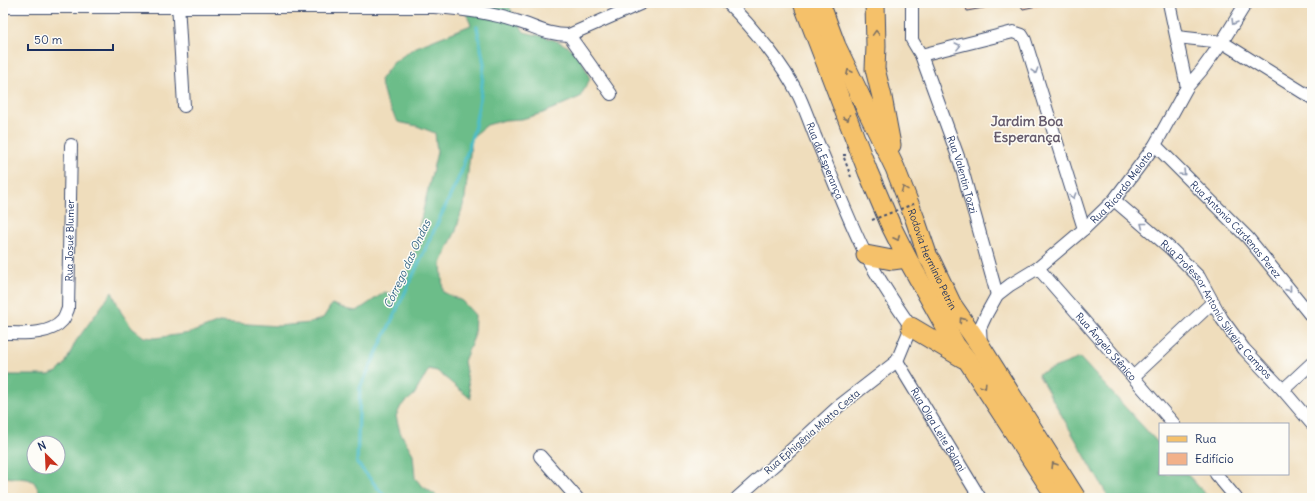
<svg xmlns="http://www.w3.org/2000/svg" width="1315" height="501" font-family="Delius,sans-serif">
	<rect width="100%" height="100%" fill="#fdfcf7"/>
	<filter id="ink" filterUnits="userSpaceOnUse"><feTurbulence type="fractalNoise" baseFrequency=".025" numOctaves="2"/><feDisplacementMap in="SourceGraphic" scale="8" xChannelSelector="R" yChannelSelector="G"/><feConvolveMatrix kernelMatrix="1 2 1 2 8 2 1 2 1" color-interpolation-filters="sRGB"/></filter>
	<filter id="wash" filterUnits="userSpaceOnUse"><feTurbulence type="fractalNoise" baseFrequency=".012" numOctaves="4" result="noise"/><feDisplacementMap in="SourceGraphic" scale="16" xChannelSelector="R" yChannelSelector="G"/><feGaussianBlur stdDeviation="0.9" result="paint"/><feColorMatrix in="noise" values="0 0 0 0 0 0 0 0 0 0 0 0 0 0 0 0 0 1.4 0 .05"/><feComposite in="paint" operator="in"/></filter>
	<g filter="url(#wash)">
		<rect width="100%" height="100%" fill="#efddbc"/>
		<g fill="#6cbd89" stroke="#447674" fill-rule="evenodd">
			<path d="M462,3H507L524,32C546,37 569,41 582,61C585,66 587,73 590,79L580,97L543,113L522,119L505,120L487,125L472,137L465,198L456,231L448,247L441,264L443,292L462,301L475,315L474,337L464,361L471,399L437,371L429,369L414,395L401,406L396,416L400,432L413,454L415,478L421,485L440,498H43L34,482L28,479L3,477V375H49L57,372L65,364L76,341L112,292L121,312L132,328L144,337L155,338L190,333L219,322L278,326L310,323L323,318L332,304L349,310L357,311L385,292L392,294L400,278L412,265L419,227L437,152L435,133L417,126L398,122L386,101L380,80L393,63L414,48L471,25ZM34,443H58V467H34Z"/>
			<polygon points="1080,358 1160,445 1160,474 1187,474 1209,498 1109,498 1038,374"/>
		</g>
		<g fill="none" stroke-linecap="round" stroke-linejoin="round">
			<polyline stroke="#4fbdc6" stroke-width="3.5" points="386,498 357,463 360,388 461,173 475,126 481,93 484,64 477,27"/>
		</g>
		<g id="blocks">
			<g fill="#f2b18a">
				<polygon points="965,3 1004,3 1004,4 967,11"/>
				<polygon points="1019,3 1046,3 1046,4 1023,9"/>
			</g>
		</g>
	</g>
	<g filter="url(#ink)">
		<use href="#blocks" fill-opacity="0" stroke="#3b496c" stroke-width="1"/>
		<g fill="none" stroke-linecap="round" stroke-linejoin="round">
			<defs>
				<g id="minor">
					<polyline points="178,3 184,106"/>
					<path id="s1" d="M728,3C753,28 783,64 799,96C805,109 810,123 815,136C832,176 847,217 866,255C879,280 895,304 911,327L897,361L839,406L790,451L737,498"/>
					<path id="s2" d="M912,3V40L921,55L960,162L997,295"/>
					<polyline points="1169,3 1187,87"/>
					<path d="M3,7H434C461,9 490,12 516,21C536,27 547,35 569,35L611,94"/>
					<polyline points="569,35 642,3"/>
					<polyline points="1177,37 1222,42 1312,98"/>
					<polyline points="921,55 1013,32 1022,35 1025,40 1084,229"/>
					<path id="s3" d="M1155,145L1248,238L1312,317"/>
					<path id="s4" d="M1114,200L1171,249L1199,277L1222,319L1244,349L1283,390L1312,424"/>
					<path id="s5" d="M1038,268L1174,424"/>
					<path id="s6" d="M3,333C20,333 49,336 62,321C65,318 66,313 68,309L71,145"/>
					<path id="s7" d="M981,346L980,328L987,313L997,295L1010,285L1038,268L1084,229L1114,200L1155,145L1187,87L1201,71L1222,42L1246,3"/>
					<path id="s8" d="M897,361L980,498"/>
					<polyline points="1133,377 1213,302"/>
					<polyline points="1283,390 1312,363"/>
					<polyline points="540,456 577,498"/>
					<polyline points="1216,474 1236,498"/>
				</g>
				<g id="primary">
					<polyline points="803,3 868,172 892,228 907,258 956,346 968,361 1045,480 1057,498"/>
					<path id="s9" d="M820,3L836,46L895,168L915,219L928,257L931,261L952,305L981,347L1076,498"/>
					<polyline points="875,3 876,46 875,69 882,97 891,145"/>
					<polyline points="866,255 892,260 907,258"/>
					<polyline points="911,327 963,358"/>
				</g>
			</defs>
			<use href="#minor" stroke="#3b496c" stroke-width="14"/>
			<use href="#primary" stroke="#3b496c" stroke-width="21"/>
			<polyline stroke="#3b496c" stroke-width="2" stroke-dasharray="3 3" stroke-linecap="butt" points="846,155 843,155 851,177"/>
			<use href="#minor" stroke="#fff" stroke-width="12"/>
			<use href="#primary" stroke="#f5c16b" stroke-width="19"/>
			<polyline stroke="#3b496c" stroke-width="2" stroke-dasharray="3 3" stroke-linecap="butt" points="872,220 916,203"/>
		</g>
		<defs><path id="oneway-chevron" d="M-2-3.5L2.5 0L-2 3.5" fill="none" stroke-width="1.6" stroke-linecap="round" stroke-linejoin="round"/></defs>
		<g stroke="#8d97ae">
			<use href="#oneway-chevron" transform="translate(1234 22) rotate(121)"/>
			<use href="#oneway-chevron" transform="translate(958 46) rotate(-14)"/>
			<use href="#oneway-chevron" transform="translate(1035 71) rotate(73)"/>
			<use href="#oneway-chevron" transform="translate(1183 173) rotate(45)"/>
			<use href="#oneway-chevron" transform="translate(1073 196) rotate(73)"/>
			<use href="#oneway-chevron" transform="translate(1143 225) rotate(-142)"/>
			<use href="#oneway-chevron" transform="translate(1289 289) rotate(51)"/>
		</g>
		<g stroke="#7d7164">
			<use href="#oneway-chevron" transform="translate(876 33) rotate(-92)"/>
			<use href="#oneway-chevron" transform="translate(849 72) rotate(-116)"/>
			<use href="#oneway-chevron" transform="translate(847 118) rotate(68)"/>
			<use href="#oneway-chevron" transform="translate(904 189) rotate(-111)"/>
			<use href="#oneway-chevron" transform="translate(897 238) rotate(64)"/>
			<use href="#oneway-chevron" transform="translate(962 320) rotate(-125)"/>
			<use href="#oneway-chevron" transform="translate(984 386) rotate(57)"/>
			<use href="#oneway-chevron" transform="translate(1054 465) rotate(-122)"/>
		</g>
	</g>
	<g text-anchor="middle" dominant-baseline="central" stroke-width="3" stroke-linejoin="round" paint-order="stroke">
		<g font-size="10" fill="#1b2f5e" stroke="#fdfcf7">
			<text stroke="none"><textPath href="#s1" startOffset="187">Rua da Esperança</textPath></text>
			<text stroke="none"><textPath href="#s2" startOffset="181">Rua Valentin Tozzi</textPath></text>
			<text stroke="none"><textPath href="#s7" startOffset="221">Rua Ricardo Melotto</textPath></text>
			<text stroke="none"><textPath href="#s3" startOffset="117">Rua Antonio Cárdenas Perez</textPath></text>
			<text stroke="none"><textPath href="#s6" startOffset="144">Rua Josué Blumer</textPath></text>
			<text stroke="none"><textPath href="#s9" startOffset="280">Rodovia Hermínio Petrin</textPath></text>
			<text stroke="none"><textPath href="#s4" startOffset="151">Rua Professor Antonio Silveira Campos</textPath></text>
			<text stroke="none"><textPath href="#s5" startOffset="104">Rua Ângelo Stênico</textPath></text>
			<text stroke="none"><textPath href="#s8" startOffset="80">Rua Olga Leite Bolani</textPath></text>
			<text transform="translate(812 432) rotate(-41)">Rua Ephigênia Miotto Cesta</text>
		</g>
		<g font-size="11" font-style="italic" fill="#2d6182" stroke="#fdfcf7">
			<text transform="translate(407 264) rotate(-65)">Córrego das Ondas</text>
		</g>
		<g font-size="14" font-weight="bold" fill="#665c6d" stroke="#fdfcf7">
			<text x="1027" y="121">Jardim Boa<tspan x="1027" dy="16">Esperança</tspan></text>
		</g>
	</g>
	<rect width="1315" height="501" fill="none" stroke="#fdfcf7" stroke-width="16"/>
	<rect x="1159" y="423" width="130" height="52" fill="#fdfcf7" stroke="#a3aaba"/>
	<rect x="1167" y="436" width="20" height="6" fill="#f5c16b" stroke="#a3aaba"/>
	<text x="1195" y="443" font-size="12" fill="#1b2f5e">Rua</text>
	<rect x="1167" y="453" width="20" height="12" fill="#f2b18a" stroke="#a3aaba"/>
	<text x="1195" y="463" font-size="12" fill="#1b2f5e">Edifício</text>
	<g transform="translate(46 455) rotate(336)"><circle r="19" fill="#fdfcf7" stroke="#a3aaba"/>
	<path d="M0-3L7 15L0 10L-7 15Z" fill="#c8321e"/>
	<text y="-6" font-size="11" font-weight="bold" text-anchor="middle" fill="#1b2f5e">N</text>
	</g>
	<path d="M28 44v6h85v-6" fill="none" stroke="#1b2f5e" stroke-width="2"/>
	<text x="34" y="44" font-size="12" fill="#1b2f5e" stroke="#fdfcf7" stroke-width="3" paint-order="stroke">50 m</text>
</svg>
